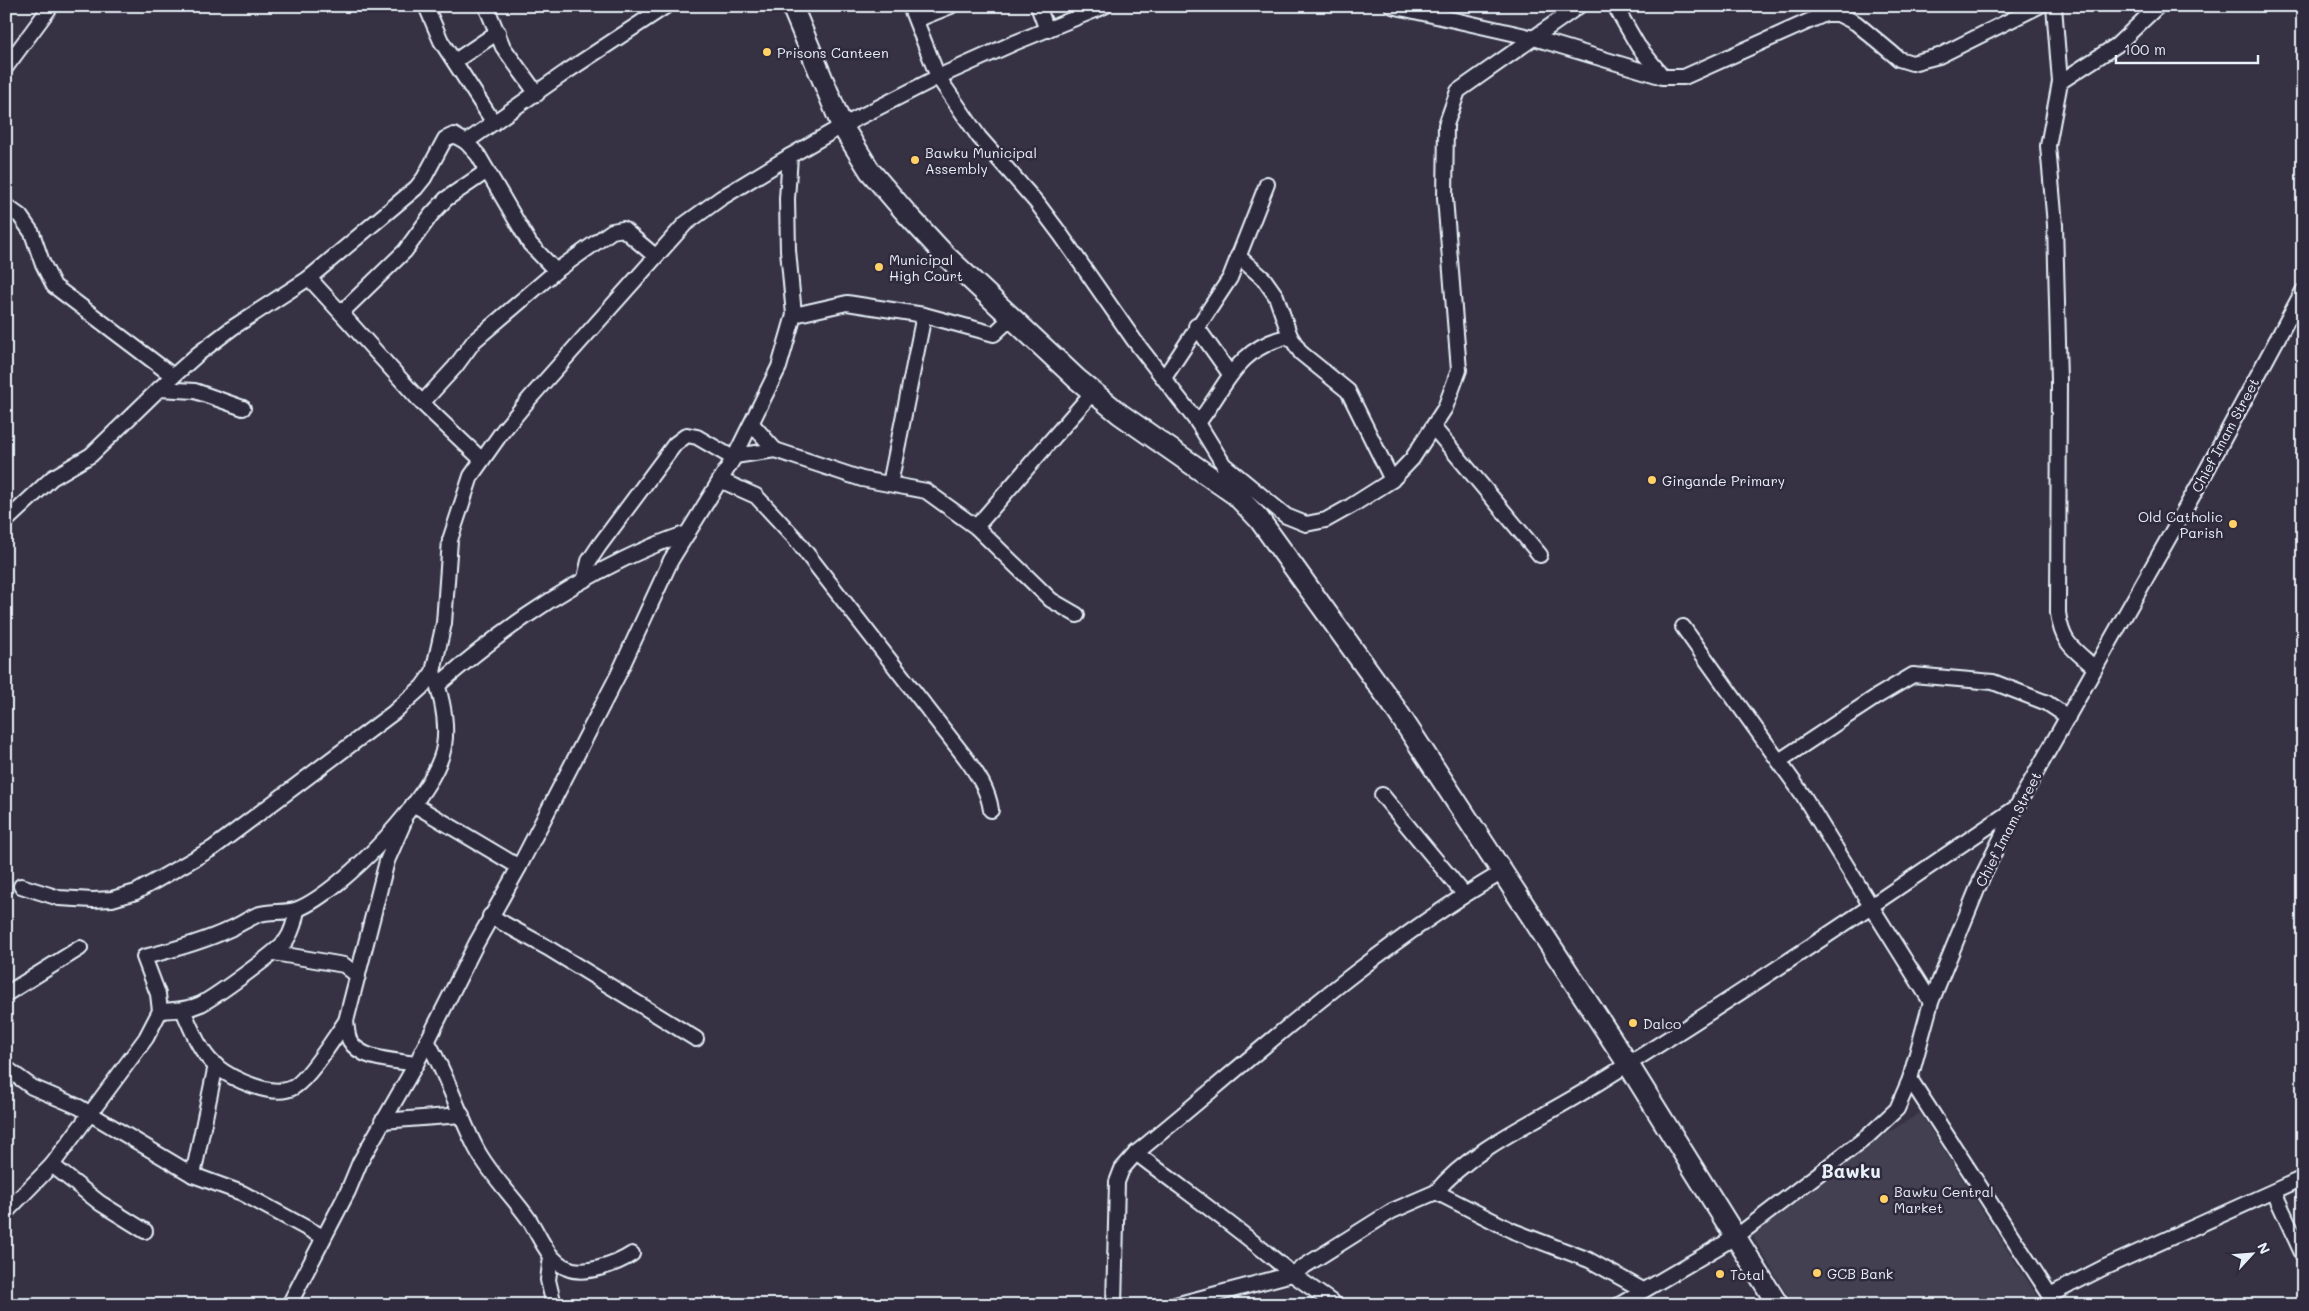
<svg xmlns="http://www.w3.org/2000/svg" width="2309" height="1311" font-family="Mali,sans-serif">
	<rect width="100%" height="100%" fill="#363244"/>
	<filter id="ink" filterUnits="userSpaceOnUse"><feTurbulence type="fractalNoise" baseFrequency=".02" numOctaves="2"/><feDisplacementMap in="SourceGraphic" scale="10" xChannelSelector="R" yChannelSelector="G"/><feConvolveMatrix kernelMatrix="1 2 1 2 8 2 1 2 1" color-interpolation-filters="sRGB"/></filter>
	<g filter="url(#ink)">
		<polygon fill="#433f51" points="1920,1113 2043,1305 1793,1305 1751,1233 1834,1165"/>
		<g fill="none" stroke-linecap="round" stroke-linejoin="round">
			<defs>
				<g id="minor">
					<polyline points="426,6 441,41 494,123"/>
					<polyline points="486,6 503,47 537,94"/>
					<polyline points="910,6 938,77 1014,43 1105,6"/>
					<polyline points="1038,6 1047,30"/>
					<polyline points="1392,6 1534,38 1663,77"/>
					<polyline points="1615,6 1638,46 1663,77 1684,77 1825,14 1838,14 1856,23 1899,59 1912,63 1939,56 2039,6"/>
					<path d="M2054,6L2060,82L2048,146L2055,225L2059,380L2058,613C2062,643 2072,648 2094,667"/>
					<polyline points="916,20 951,6"/>
					<polyline points="455,61 498,32"/>
					<polyline points="6,67 51,6"/>
					<polyline points="2060,82 2117,45 2158,6"/>
					<polyline points="6,206 20,216 32,233 42,262 54,286 173,376"/>
					<polyline points="1238,256 1264,279 1276,296 1290,336 1301,353 1348,391 1392,480"/>
					<polyline points="556,271 530,244 478,155 466,142 566,72 666,6"/>
					<polyline points="309,278 341,313"/>
					<polyline points="794,315 847,303 924,315 994,334 1011,318"/>
					<polyline points="1196,326 1230,374"/>
					<polyline points="1164,378 1230,278 1267,184"/>
					<polyline points="159,389 195,391 243,408"/>
					<polyline points="422,403 341,313 405,251 431,215 446,199 487,171"/>
					<path d="M1198,423C1228,384 1236,348 1290,336"/>
					<polyline points="1433,427 1540,555"/>
					<polyline points="775,450 862,479 926,491 976,527 1051,600 1077,615"/>
					<polyline points="735,456 775,450 752,424"/>
					<polyline points="482,460 422,403 455,367 474,341 556,271 612,231 623,229 655,256"/>
					<polyline points="1224,465 1286,516 1306,524 1326,520 1351,506 1392,480 1412,459 1445,408 1459,370 1445,198 1446,125 1458,91 1579,6"/>
					<path d="M720,480L756,496L794,537L965,757C977,774 988,789 991,810"/>
					<polyline points="890,484 924,315"/>
					<polyline points="6,521 52,478 91,455 159,389 198,354 232,328 309,278 416,188 424,178 445,139 454,135 466,142"/>
					<polyline points="976,527 1093,392"/>
					<polyline points="585,578 589,561 599,546 675,444 687,435 697,437 733,458"/>
					<polyline points="1683,627 1803,795 1871,906 2014,809"/>
					<path d="M438,685C496,635 554,593 624,559C645,549 665,540 688,533"/>
					<polyline points="1779,761 1876,697 1913,675 1993,682 2047,703 2068,717"/>
					<polyline points="1382,795 1464,894"/>
					<polyline points="413,804 519,867"/>
					<path d="M404,822L387,861L346,1021C347,1027 347,1036 350,1041C362,1061 395,1060 416,1064"/>
					<polyline points="21,886 59,898 93,900 112,899 136,892 213,848 393,713 422,687 433,672 444,623 450,540 471,476 502,432 530,398 685,224 721,198 790,156"/>
					<polyline points="490,916 548,948 696,1039"/>
					<polyline points="274,953 344,965 358,976"/>
					<polyline points="6,994 80,948"/>
					<path d="M183,1010C191,1028 200,1053 216,1066C232,1079 274,1099 294,1087C310,1077 334,1038 346,1021"/>
					<path d="M160,1011C174,1010 188,1010 201,1004C216,996 279,951 287,939C293,930 295,920 297,910"/>
					<path d="M427,1041C447,1074 458,1113 476,1148C490,1175 513,1196 530,1221C540,1237 548,1260 567,1268C584,1276 617,1264 632,1254"/>
					<polyline points="6,1068 32,1087 79,1107 193,1175 242,1193 323,1237"/>
					<polyline points="1910,1079 2050,1295 2103,1268 2303,1178"/>
					<polyline points="382,1121 462,1115"/>
					<path d="M1136,1153C1188,1193 1242,1231 1292,1274L1392,1211L1436,1192L1513,1231L1589,1260L1643,1290"/>
					<polyline points="52,1165 100,1203 145,1231"/>
					<polyline points="193,1175 216,1065"/>
					<path d="M1436,1192C1471,1149 1538,1120 1585,1091C1682,1031 1777,969 1871,906L1931,1002"/>
					<polyline points="2274,1192 2303,1255"/>
					<path d="M6,1212L52,1165L146,1038L160,1011L158,994L144,957C173,950 203,942 230,929C239,925 248,919 257,915C269,910 285,914 298,909C342,891 437,794 444,746C448,722 441,694 433,672"/>
					<polyline points="551,1257 548,1280 554,1305"/>
					<polyline points="289,1305 348,1191 360,1162 416,1064 476,944 519,867 618,675 671,560 735,456 779,367 794,315 788,250 787,199 790,156 842,126 938,77 979,137 1037,203 1061,235 1134,340 1198,423 1222,462 1235,495"/>
					<path d="M1114,1305L1117,1182L1122,1169L1136,1153C1255,1056 1369,950 1501,873"/>
					<polyline points="1175,1305 1292,1274 1336,1305"/>
					<polyline points="1619,1305 1737,1236 1868,1136 1897,1109 1910,1079 1931,1002 1983,875 2016,808 2202,479 2303,291"/>
				</g>
				<polyline id="highway" points="792,6 842,126 870,171 906,213 945,255 1077,379 1120,414 1236,495 1259,519 1393,705 1628,1064 1778,1305"/>
			</defs>
			<use href="#minor" stroke="#e8f1f8" stroke-width="18"/>
			<use href="#highway" stroke="#e8f1f8" stroke-width="24"/>
			<use href="#minor" stroke="#2f2a3d" stroke-width="14"/>
			<use href="#highway" stroke="#2f2a3d" stroke-width="20"/>
		</g>
	</g>
	<g fill="#ffd166" stroke="#2f2a3d" stroke-width="2">
		<circle cx="767" cy="52" r="5"/>
		<circle cx="915" cy="160" r="5"/>
		<circle cx="879" cy="267" r="5"/>
		<circle cx="1652" cy="480" r="5"/>
		<circle cx="2233" cy="524" r="5"/>
		<circle cx="1633" cy="1023" r="5"/>
		<circle cx="1884" cy="1199" r="5"/>
		<circle cx="1817" cy="1273" r="5"/>
		<circle cx="1720" cy="1274" r="5"/>
	</g>
	<g text-anchor="middle" dominant-baseline="central" stroke-width="5" stroke-linejoin="round" paint-order="stroke">
		<g font-size="14" fill="#e8f1f8" stroke="#2f2a3d" text-anchor="start">
			<text x="777" y="52">Prisons Canteen</text>
			<text x="925" y="152">Bawku Municipal<tspan x="925" dy="16">Assembly</tspan></text>
			<text x="889" y="259">Municipal<tspan x="889" dy="16">High Court</tspan></text>
			<text x="1662" y="480">Gingande Primary</text>
			<text x="2223" y="516" text-anchor="end">Old Catholic<tspan x="2223" dy="16">Parish</tspan></text>
			<text x="1643" y="1023">Dalco</text>
			<text x="1894" y="1191">Bawku Central<tspan x="1894" dy="16">Market</tspan></text>
			<text x="1827" y="1273">GCB Bank</text>
			<text x="1730" y="1274">Total</text>
		</g>
		<g font-size="14" fill="#e8f1f8" stroke="#2f2a3d">
			<text transform="translate(2225 435) rotate(-62)">Chief Imam Street</text>
			<text transform="translate(2008 829) rotate(-63)">Chief Imam Street</text>
		</g>
		<g font-size="19" font-weight="bold" fill="#e8f1f8" stroke="#2f2a3d">
			<text x="1851" y="1170">Bawku</text>
		</g>
	</g>
	<rect width="2309" height="1311" fill="none" stroke="#2f2a3d" stroke-width="25"/>
	<rect x="12" y="12" width="2284" height="1286" fill="none" stroke="#e8f1f8" stroke-width="2" filter="url(#ink)"/>
	<g transform="translate(2252 1254) rotate(64)" stroke="#2f2a3d" stroke-width="4" paint-order="stroke">
	<path d="M0-4L9 19L0 12L-9 19Z" fill="#e8f1f8"/>
	<text y="-8" font-size="14" font-weight="bold" text-anchor="middle" fill="#e8f1f8">N</text>
	</g>
	<path d="M2116 55v8h142v-8" fill="none" stroke="#e8f1f8" stroke-width="2.5"/>
	<text x="2124" y="55" font-size="15" fill="#e8f1f8" stroke="#2f2a3d" stroke-width="4" paint-order="stroke">100 m</text>
</svg>
